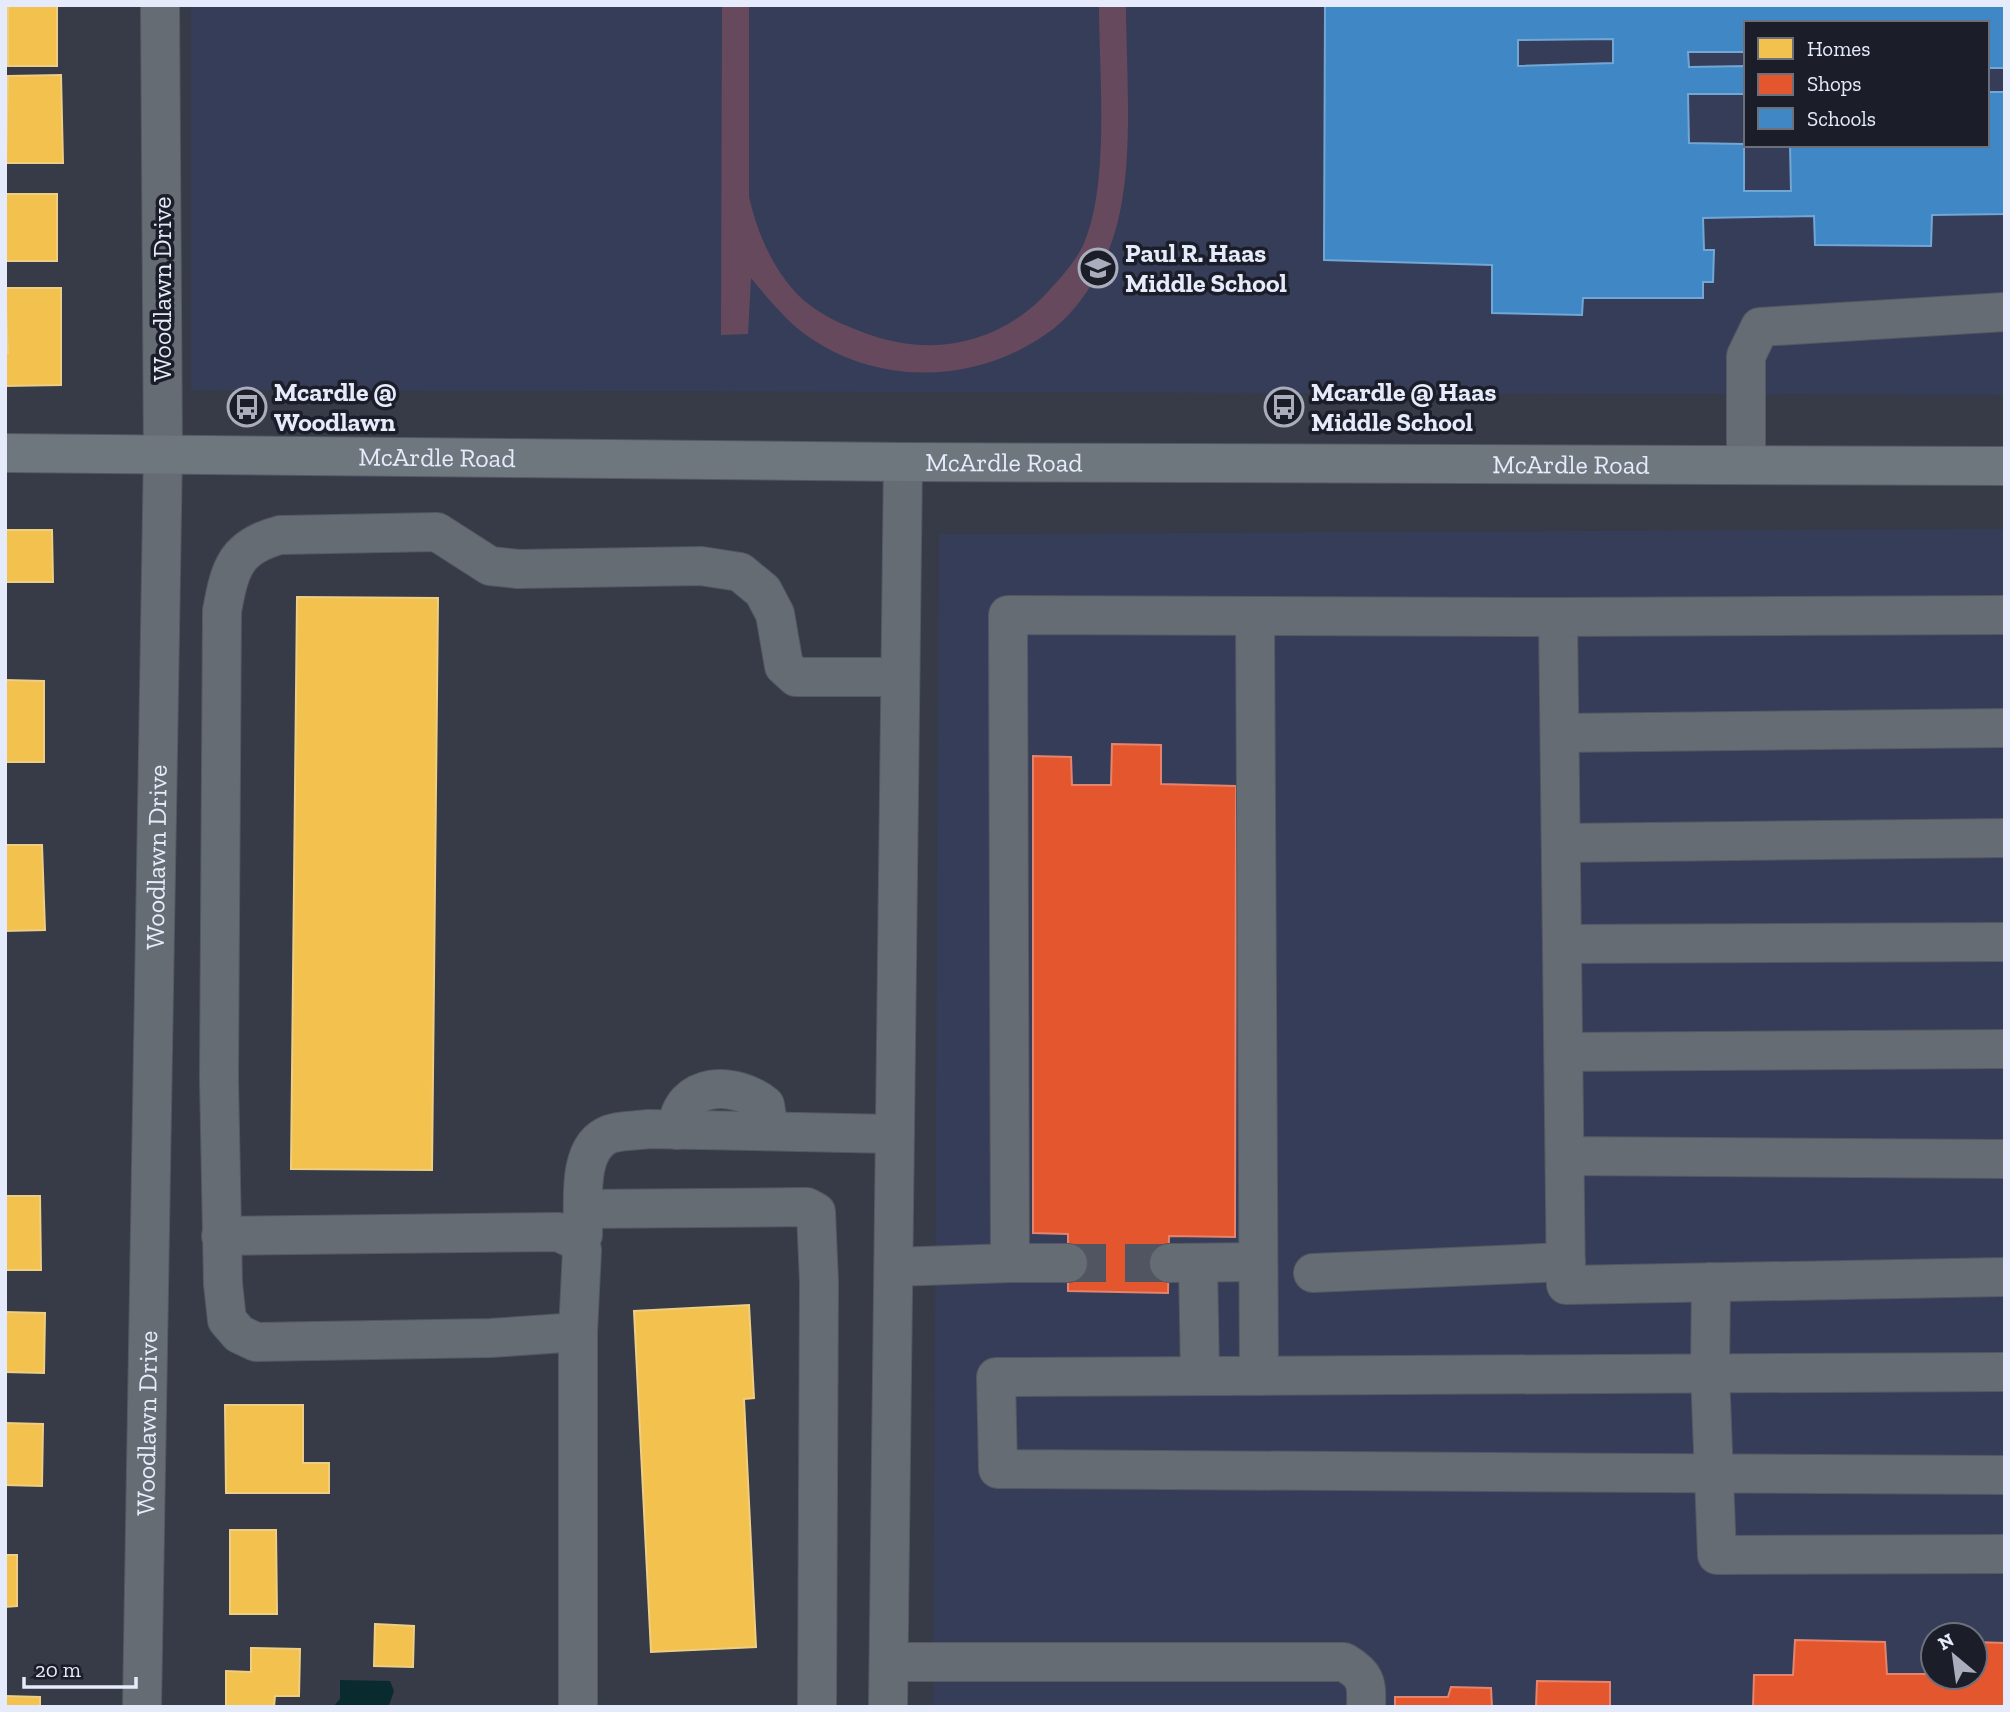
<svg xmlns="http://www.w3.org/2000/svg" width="2010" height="1712" font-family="'Zilla Slab',serif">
	<rect width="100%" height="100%" fill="#373a47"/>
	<g fill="#363d59" fill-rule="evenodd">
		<path d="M191,5H2005V395L191,390ZM1746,23H1987V145H1746Z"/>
		<path d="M2005,529V1707H933L939,534ZM1933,1635H1975V1677H1933Z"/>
	</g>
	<path fill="#67495e" d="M722,5H749V197C757,232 772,268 798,295C814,311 836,322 857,330C922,357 991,349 1043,297C1057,282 1076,262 1084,243C1110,183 1099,72 1099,5H1126C1126,79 1137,184 1108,252C1095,282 1076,313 1049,332C976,385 874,387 802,332C783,317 766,296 751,278L748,334L721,335Z"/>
	<polygon fill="#092b2f" points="340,1680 390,1681 394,1691 389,1705 333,1707 340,1699"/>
	<g fill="#f2c14e" stroke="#eece82" stroke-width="2">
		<rect x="8" y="5" width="49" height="61"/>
		<polygon points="61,75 63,163 6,163 8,76"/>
		<rect x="5" y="194" width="52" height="67"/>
		<polygon points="5,288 61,288 61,385 5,386 5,353 8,353"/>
		<polygon points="5,530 52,530 53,582 5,582"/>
		<polygon points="297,597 438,598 432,1170 291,1169"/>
		<polygon points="5,680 44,681 44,762 5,762"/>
		<polygon points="5,845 42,845 45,930 5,931"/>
		<polygon points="5,1196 40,1196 41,1270 5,1270"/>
		<polygon points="749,1305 754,1398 744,1399 756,1647 651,1652 634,1311"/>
		<polygon points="5,1312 45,1313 44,1373 5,1372"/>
		<polygon points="225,1405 303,1405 303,1463 329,1463 329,1493 226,1493"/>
		<polygon points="5,1423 43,1424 42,1486 5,1485"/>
		<polygon points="230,1530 276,1530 277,1614 230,1614"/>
		<polygon points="5,1555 17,1555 17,1606 5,1607"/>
		<polygon points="375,1624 414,1626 413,1667 374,1666"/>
		<polygon points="251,1648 300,1649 299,1696 275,1696 274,1707 226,1707 226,1671 251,1672"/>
		<polygon points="5,1696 40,1697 40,1707 5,1707"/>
	</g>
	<g fill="#e4572e" stroke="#e5836c" stroke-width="2">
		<polygon points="1112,744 1161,745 1161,784 1236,786 1235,1237 1169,1236 1168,1293 1068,1291 1068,1234 1033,1233 1033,756 1071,757 1072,785 1111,785"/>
		<polygon points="1795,1640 1885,1642 1887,1674 1927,1674 1928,1641 1933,1641 1933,1677 1975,1677 1975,1642 2005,1643 2005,1707 1753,1707 1754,1675 1793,1675"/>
		<polygon points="1537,1681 1610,1682 1610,1707 1536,1707"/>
		<polygon points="1451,1687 1491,1688 1492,1707 1395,1707 1395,1697 1448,1697"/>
	</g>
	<path fill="#3f88c5" stroke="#71a6d5" stroke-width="2" fill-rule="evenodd" d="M1325,5H2005V68H1987V23H1746V52H1688L1689,67L1746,66V94H1688L1689,143L1744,144V191H1791L1790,145H1987V92H2005V214L1932,215L1931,246L1815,245L1814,216L1703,218L1704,250H1714L1713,282H1703V298H1583L1582,315L1492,313V265L1324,260ZM1613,39V63L1518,66V40Z"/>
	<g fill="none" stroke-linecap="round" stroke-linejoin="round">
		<polyline stroke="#515562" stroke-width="38" stroke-dasharray="38 19" stroke-linecap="butt" points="1068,1263 1169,1263"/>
		<defs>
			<g id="minor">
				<polyline points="1746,465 1746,356 1760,327 2005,312"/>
				<polyline points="2005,615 1558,617 1566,1285 2005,1277"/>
				<polyline points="1255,616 1259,1376"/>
				<polyline points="1560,733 2005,728"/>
				<polyline points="1562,843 2005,838"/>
				<polyline points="1562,944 2005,942"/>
				<polyline points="1564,1052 2005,1049"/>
				<path d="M677,1130C680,1080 735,1081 765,1105L769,1131"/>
				<polyline points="1565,1156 2005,1159"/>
				<polyline points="584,1209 807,1207 816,1212 819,1282 817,1707"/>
				<path d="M583,1235C584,1206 575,1147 610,1134C621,1130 637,1131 648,1129L895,1134"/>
				<path d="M221,1236L559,1232L575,1240L582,1250L578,1332L491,1338L256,1342L239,1334L227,1320L223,1284L219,1079L222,611C230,568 235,547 280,535L437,532L490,566L518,569L701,566L740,572L763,591L775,614L784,666L796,677H899"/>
				<polyline points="1010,1263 1068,1263"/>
				<polyline points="1169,1263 1258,1262"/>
				<polyline points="1198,1263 1200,1376"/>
				<polyline points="894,1267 1010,1263 1008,615 1558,617"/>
				<polyline points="1313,1273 1566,1262"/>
				<polyline points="1711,1282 1710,1372 1717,1555 2005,1554"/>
				<polyline points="578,1332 578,1707"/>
				<polyline points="2005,1372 996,1377 998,1469 2005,1475"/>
				<path d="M889,1662H1344C1366,1675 1367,1682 1366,1707"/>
				<path id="s1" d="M142,1707L163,453L160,5"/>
				<polyline points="888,1707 903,462"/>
			</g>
			<g id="major">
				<path id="s2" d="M5,453L903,462L2005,466"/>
			</g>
		</defs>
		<use href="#minor" stroke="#555762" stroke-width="40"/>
		<use href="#major" stroke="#555762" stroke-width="40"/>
		<use href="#minor" stroke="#666c73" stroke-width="38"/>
		<use href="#major" stroke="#6f777e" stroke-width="38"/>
	</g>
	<defs>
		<symbol id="school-ring" viewBox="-11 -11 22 22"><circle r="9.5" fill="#1b1e29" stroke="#a9adbc" stroke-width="1.5"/><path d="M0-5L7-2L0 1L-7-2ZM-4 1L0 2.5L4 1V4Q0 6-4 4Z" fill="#a9adbc"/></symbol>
		<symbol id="bus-ring" viewBox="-11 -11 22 22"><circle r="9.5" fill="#1b1e29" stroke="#a9adbc" stroke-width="1.5"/><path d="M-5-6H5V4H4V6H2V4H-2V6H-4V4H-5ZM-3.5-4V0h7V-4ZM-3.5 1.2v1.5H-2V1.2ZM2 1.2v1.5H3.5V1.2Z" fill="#a9adbc"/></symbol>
	</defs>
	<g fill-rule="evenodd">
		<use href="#school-ring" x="1076" y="246" width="44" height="44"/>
		<use href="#bus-ring" x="225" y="385" width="44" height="44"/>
		<use href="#bus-ring" x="1262" y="385" width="44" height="44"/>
	</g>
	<g text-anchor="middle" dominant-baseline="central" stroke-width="7" stroke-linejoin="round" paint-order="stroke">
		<g font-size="26" font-weight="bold" fill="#e6ebfb" stroke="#1b1e29" text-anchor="start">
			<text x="1125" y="253">Paul R. Haas<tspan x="1125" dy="30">Middle School</tspan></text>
			<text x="274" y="392">Mcardle @<tspan x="274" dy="30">Woodlawn</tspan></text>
			<text x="1311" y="392">Mcardle @ Haas<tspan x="1311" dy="30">Middle School</tspan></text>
		</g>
		<g font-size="26" fill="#e6ebfb" stroke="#1b1e29">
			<text transform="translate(162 289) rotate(-90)">Woodlawn Drive</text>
			<text stroke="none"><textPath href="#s2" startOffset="432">McArdle Road</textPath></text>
			<text stroke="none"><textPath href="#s2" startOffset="999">McArdle Road</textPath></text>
			<text stroke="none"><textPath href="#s2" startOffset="1566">McArdle Road</textPath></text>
			<text stroke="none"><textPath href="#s1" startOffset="850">Woodlawn Drive</textPath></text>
			<text stroke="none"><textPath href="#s1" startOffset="284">Woodlawn Drive</textPath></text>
		</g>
	</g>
	<rect width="2010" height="1712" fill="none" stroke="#e6ebfb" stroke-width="14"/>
	<rect x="1744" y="21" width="245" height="126" fill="#1b1e29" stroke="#6c707d" stroke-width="2"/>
	<rect x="1758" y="38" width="35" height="21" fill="#f2c14e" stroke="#6c707d" stroke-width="2"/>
	<text x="1807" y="56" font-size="21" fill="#e6ebfb">Homes</text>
	<rect x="1758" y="74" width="35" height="21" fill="#e4572e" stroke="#6c707d" stroke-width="2"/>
	<text x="1807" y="91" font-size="21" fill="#e6ebfb">Shops</text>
	<rect x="1758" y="108" width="35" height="21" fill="#3f88c5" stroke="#6c707d" stroke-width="2"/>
	<text x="1807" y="126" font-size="21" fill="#e6ebfb">Schools</text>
	<g transform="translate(1954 1656) rotate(331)"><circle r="33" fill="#1b1e29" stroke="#6c707d" stroke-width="2"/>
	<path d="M0-5L12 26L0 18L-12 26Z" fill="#a9adbc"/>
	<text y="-10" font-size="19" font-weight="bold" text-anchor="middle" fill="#e6ebfb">N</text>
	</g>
	<path d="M24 1677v10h112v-10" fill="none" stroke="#e6ebfb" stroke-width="3.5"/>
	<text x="35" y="1677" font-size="21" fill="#e6ebfb" stroke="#1b1e29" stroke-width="5" paint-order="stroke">20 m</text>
</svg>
